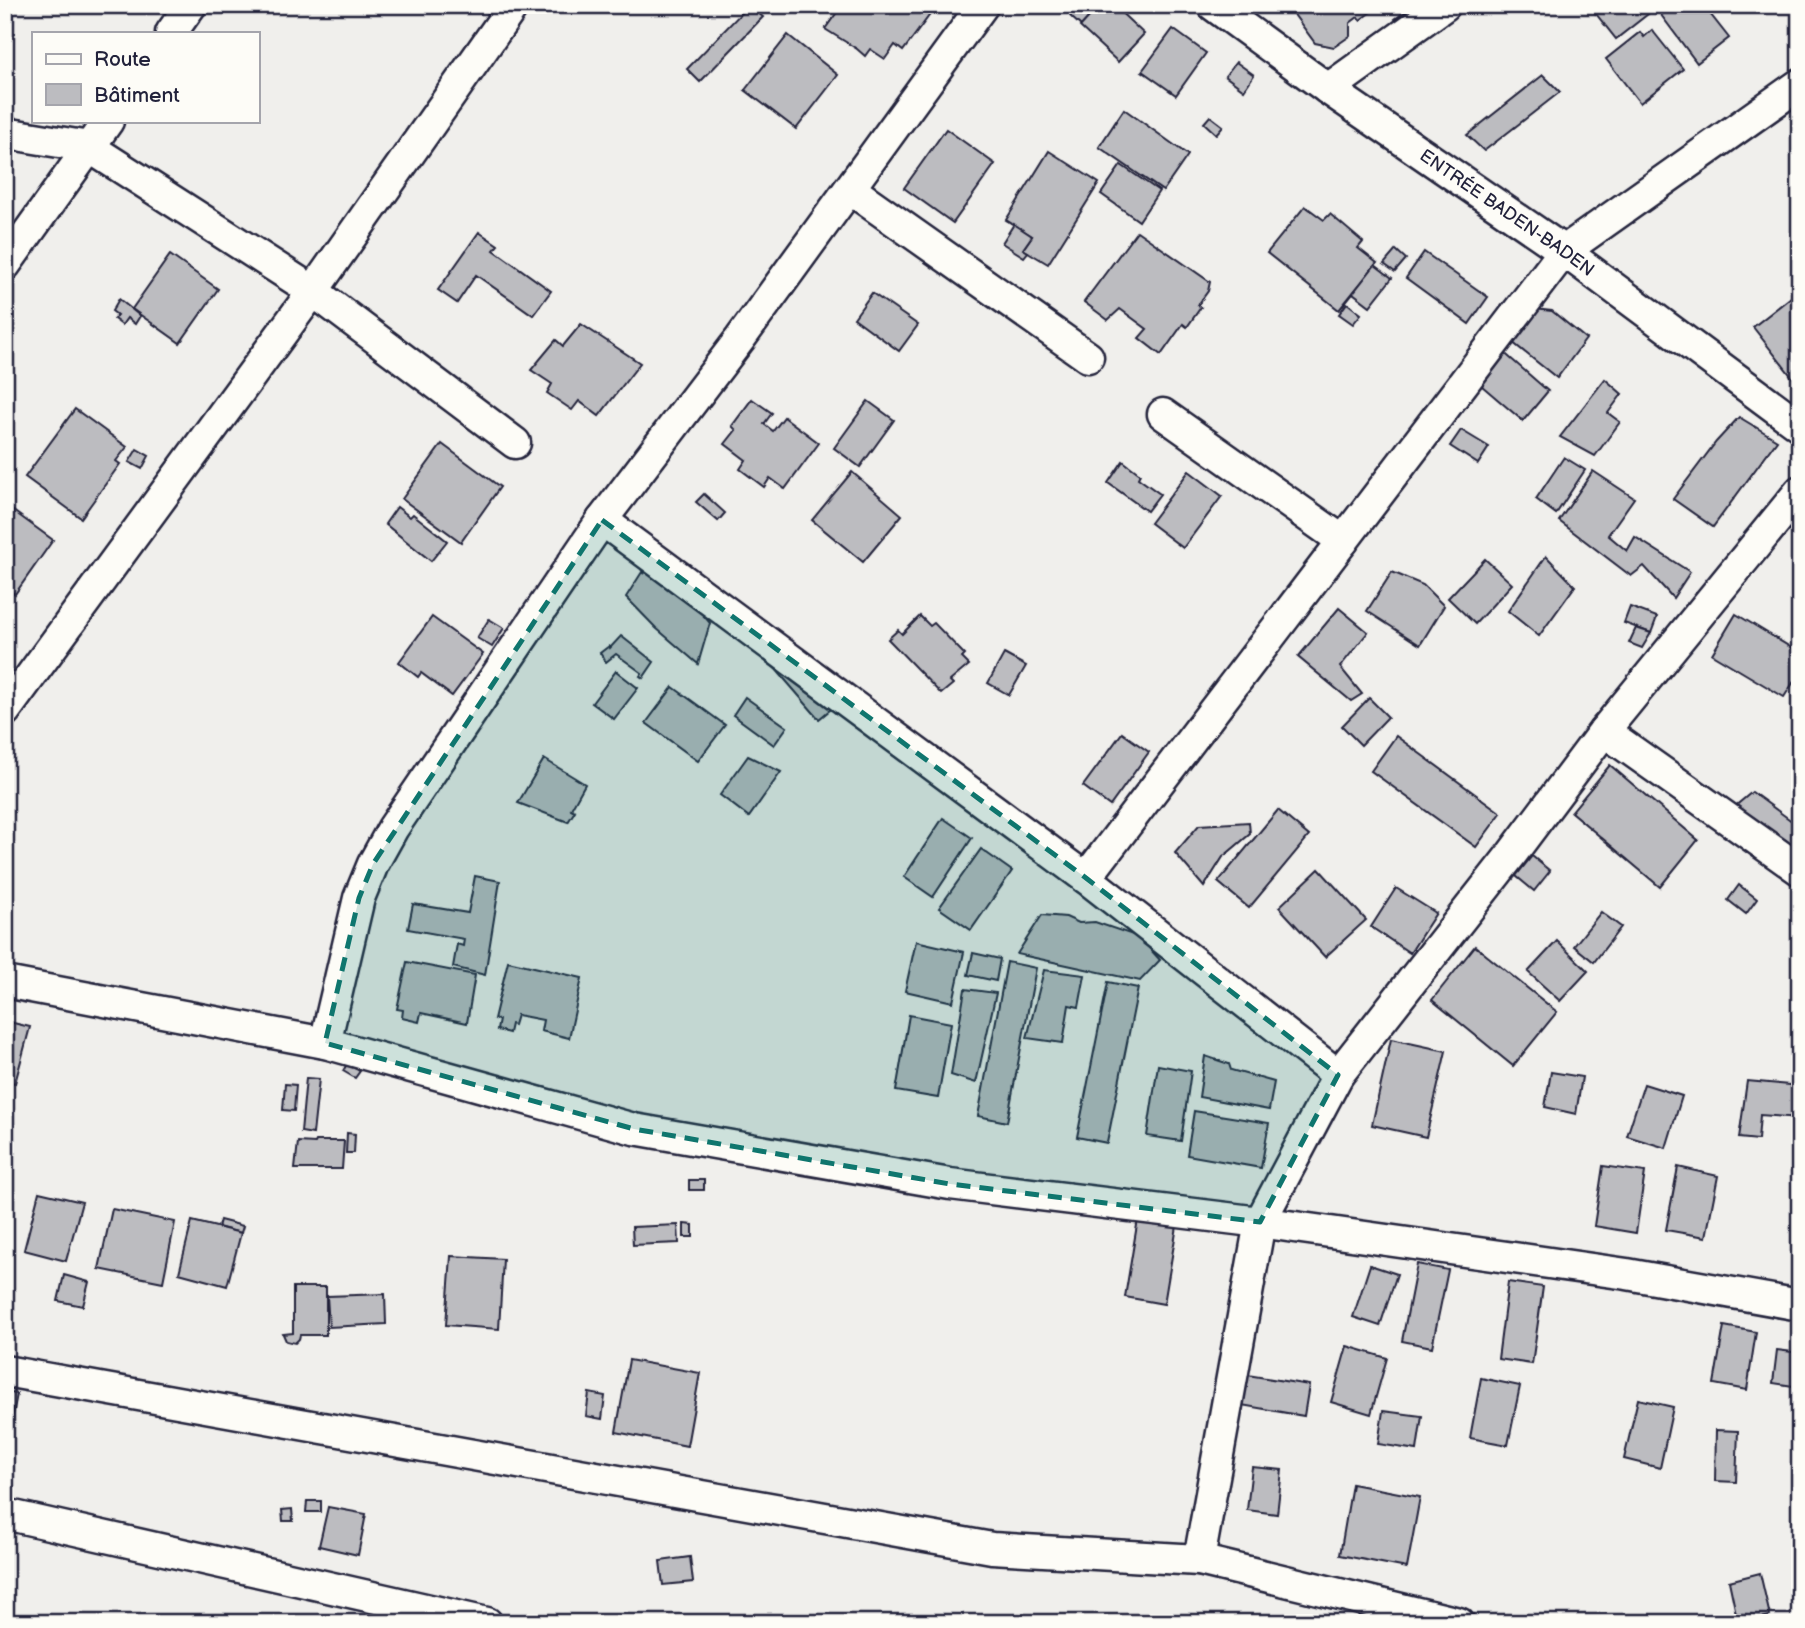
<svg xmlns="http://www.w3.org/2000/svg" width="1805" height="1628" font-family="'Balsamiq Sans',sans-serif">
	<rect width="100%" height="100%" fill="#f0efec"/>
	<filter id="ink" filterUnits="userSpaceOnUse"><feTurbulence type="fractalNoise" baseFrequency=".0143" numOctaves="2"/><feDisplacementMap in="SourceGraphic" scale="14" xChannelSelector="R" yChannelSelector="G"/><feConvolveMatrix kernelMatrix="1 2 1 2 8 2 1 2 1" color-interpolation-filters="sRGB"/></filter>
	<g filter="url(#ink)">
		<g fill="#bcbcc0" stroke="#22223b" stroke-width="2">
			<polygon points="749,5 763,17 700,82 687,69"/>
			<polygon points="837,5 937,5 903,51 895,45 885,59 870,49 865,56 857,49 825,29 840,8"/>
			<polygon points="1081,5 1092,14 1081,26 1070,16"/>
			<polygon points="1100,5 1113,5 1144,34 1118,62 1080,27"/>
			<polygon points="1287,5 1380,5 1360,20 1358,17 1350,23 1350,36 1334,47 1315,43"/>
			<polygon points="1414,5 1418,5 1425,14 1404,30 1395,19"/>
			<polygon points="1589,5 1642,5 1648,14 1616,39"/>
			<polygon points="1675,5 1703,5 1729,38 1697,63 1661,15"/>
			<polygon points="1173,29 1206,53 1176,95 1142,71"/>
			<polygon points="1652,30 1683,69 1640,103 1606,59 1640,32 1644,37"/>
			<polygon points="788,35 838,75 796,129 745,90"/>
			<polygon points="1236,62 1254,75 1244,90 1225,76"/>
			<polygon points="1543,75 1560,92 1484,151 1467,135"/>
			<polygon points="1124,109 1188,155 1163,191 1099,147"/>
			<polygon points="1210,116 1223,126 1216,134 1204,123"/>
			<polygon points="946,129 995,164 953,223 904,188"/>
			<polygon points="1049,151 1099,183 1048,264 1023,249 1032,236 1006,220"/>
			<polygon points="1121,165 1159,191 1139,221 1101,194"/>
			<polygon points="1305,206 1324,220 1330,214 1363,242 1358,248 1377,263 1339,310 1267,253"/>
			<polygon points="1014,224 1032,236 1023,249 1028,252 1024,257 1002,243"/>
			<polygon points="1137,231 1210,282 1208,291 1198,305 1201,307 1187,327 1183,324 1161,355 1139,338 1147,329 1120,309 1108,320 1084,302"/>
			<polygon points="479,232 498,245 494,250 551,291 533,315 476,275 457,303 438,290"/>
			<polygon points="1396,250 1406,259 1395,272 1384,264"/>
			<polygon points="1424,252 1488,297 1469,324 1406,278"/>
			<polygon points="170,255 218,289 180,343 132,309"/>
			<polygon points="1375,265 1392,278 1370,306 1353,293"/>
			<polygon points="1800,290 1800,379 1796,382 1753,327"/>
			<polygon points="872,293 918,325 899,351 854,318"/>
			<polygon points="119,299 140,316 135,324 127,318 122,325 114,319 117,315 112,311"/>
			<polygon points="1347,303 1361,314 1353,324 1339,314"/>
			<polygon points="1534,309 1552,311 1586,339 1557,378 1512,342"/>
			<polygon points="581,324 640,363 599,416 579,401 572,410 547,393 552,384 531,370 556,340 563,346"/>
			<polygon points="1501,350 1548,391 1523,421 1475,380"/>
			<polygon points="1605,379 1622,394 1608,413 1620,422 1595,456 1560,437"/>
			<polygon points="752,399 772,413 764,424 773,431 784,417 819,443 785,489 770,478 764,487 740,469 746,460 725,444 736,430 732,426"/>
			<polygon points="868,401 894,420 860,467 834,448"/>
			<polygon points="75,409 127,447 116,461 120,464 81,518 25,477"/>
			<polygon points="1739,417 1777,440 1713,527 1673,499 1716,442"/>
			<polygon points="1461,430 1489,447 1478,464 1450,446"/>
			<polygon points="442,444 500,487 461,542 402,499"/>
			<polygon points="137,449 149,456 142,469 129,462"/>
			<polygon points="1564,457 1585,470 1556,514 1536,499"/>
			<polygon points="1123,461 1140,474 1138,478 1160,494 1147,511 1108,483"/>
			<polygon points="1189,471 1222,496 1183,548 1150,523"/>
			<polygon points="1593,471 1634,498 1608,535 1627,551 1635,537 1690,572 1673,598 1644,566 1631,576 1559,521"/>
			<polygon points="852,472 902,515 863,562 812,520"/>
			<polygon points="704,494 725,513 718,521 696,502"/>
			<polygon points="5,505 53,540 15,594 5,587"/>
			<polygon points="397,507 410,517 413,514 447,541 431,561 385,524"/>
			<polygon points="1546,556 1575,586 1539,636 1508,611"/>
			<polygon points="635,559 685,594 710,623 698,664 656,628 626,597 642,572 644,574"/>
			<polygon points="1485,559 1512,584 1475,624 1448,598"/>
			<polygon points="1392,572 1423,585 1444,606 1420,645 1367,611"/>
			<polygon points="1630,607 1657,617 1651,633 1624,623"/>
			<polygon points="1339,608 1368,632 1340,667 1362,694 1351,701 1298,657"/>
			<polygon points="1736,614 1800,653 1800,672 1784,697 1712,654"/>
			<polygon points="920,616 930,626 934,623 965,655 962,658 969,665 950,681 953,684 941,694 888,639 898,630 902,634"/>
			<polygon points="432,617 483,654 452,696 421,673 418,677 399,662"/>
			<polygon points="489,619 504,628 492,647 477,638"/>
			<polygon points="1636,628 1651,633 1642,648 1629,643"/>
			<polygon points="621,636 654,662 643,678 640,676 642,673 616,654 606,662 600,653 609,646 610,648"/>
			<polygon points="1004,654 1026,666 1009,695 988,683"/>
			<polygon points="768,660 837,704 819,719"/>
			<polygon points="616,671 638,688 614,719 592,703"/>
			<polygon points="673,687 725,725 698,761 646,723"/>
			<polygon points="745,697 787,727 774,745 733,715"/>
			<polygon points="1369,698 1388,717 1361,745 1342,726"/>
			<polygon points="1122,733 1149,752 1110,806 1083,786"/>
			<polygon points="1396,736 1501,813 1476,847 1371,771"/>
			<polygon points="748,756 781,772 749,817 720,795"/>
			<polygon points="544,759 585,784 571,809 575,811 568,822 518,803"/>
			<polygon points="1610,765 1698,840 1660,887 1571,812"/>
			<polygon points="1752,792 1800,827 1800,860 1727,813"/>
			<polygon points="1278,810 1309,836 1249,908 1218,882"/>
			<polygon points="943,818 972,838 933,897 904,877"/>
			<polygon points="1249,822 1250,834 1223,857 1204,887 1175,853 1199,825"/>
			<polygon points="981,849 1012,871 971,930 939,908"/>
			<polygon points="1532,856 1550,871 1534,891 1516,876"/>
			<polygon points="1319,869 1366,920 1325,957 1279,907"/>
			<polygon points="475,876 500,881 485,975 453,967 457,944 463,946 464,939 408,929 413,904 468,913"/>
			<polygon points="1739,885 1757,899 1746,914 1728,900"/>
			<polygon points="1396,888 1436,913 1410,953 1371,927"/>
			<polygon points="1601,912 1621,927 1594,962 1574,946"/>
			<polygon points="1042,915 1066,917 1079,923 1095,922 1139,937 1160,960 1140,981 1017,954"/>
			<polygon points="916,941 964,952 953,1002 905,991"/>
			<polygon points="1557,941 1588,971 1560,1001 1528,972"/>
			<polygon points="1475,946 1557,1012 1513,1066 1432,1000"/>
			<polygon points="973,953 1000,959 996,981 968,975"/>
			<polygon points="508,961 582,978 569,1038 541,1031 543,1020 517,1015 514,1025 511,1024 509,1033 497,1030 499,1020 494,1019"/>
			<polygon points="407,962 475,975 467,1023 421,1013 419,1022 402,1018 403,1010 397,1009"/>
			<polygon points="1007,962 1036,968 1007,1122 978,1116"/>
			<polygon points="1044,970 1085,975 1079,1007 1069,1005 1063,1043 1027,1038"/>
			<polygon points="1108,982 1138,988 1107,1143 1077,1137"/>
			<polygon points="965,989 996,993 976,1083 951,1075"/>
			<polygon points="909,1015 951,1023 938,1098 896,1091"/>
			<polygon points="5,1021 30,1027 15,1083 5,1081"/>
			<polygon points="1391,1039 1446,1051 1426,1137 1372,1125"/>
			<polygon points="1205,1056 1229,1064 1231,1070 1274,1082 1269,1110 1199,1097"/>
			<polygon points="347,1064 360,1071 355,1078 343,1071"/>
			<polygon points="1158,1065 1191,1071 1181,1141 1147,1136"/>
			<polygon points="1551,1072 1582,1077 1576,1114 1545,1107"/>
			<polygon points="306,1078 319,1079 313,1134 301,1132"/>
			<polygon points="1747,1081 1800,1086 1800,1118 1760,1115 1758,1140 1739,1138"/>
			<polygon points="285,1084 296,1085 294,1111 283,1110"/>
			<polygon points="1644,1084 1682,1096 1666,1148 1627,1136"/>
			<polygon points="1194,1111 1269,1123 1261,1168 1187,1155"/>
			<polygon points="347,1133 355,1134 354,1153 346,1153"/>
			<polygon points="316,1141 344,1141 342,1169 295,1169 298,1142 315,1143"/>
			<polygon points="1603,1166 1645,1172 1636,1233 1594,1226"/>
			<polygon points="1678,1167 1718,1176 1706,1237 1666,1230"/>
			<rect x="689" y="1180" width="15" height="10"/>
			<polygon points="39,1192 82,1202 66,1261 24,1250"/>
			<polygon points="112,1209 175,1222 163,1282 99,1269"/>
			<polygon points="1138,1219 1177,1226 1164,1304 1125,1297"/>
			<polygon points="220,1220 243,1226 241,1233 218,1227"/>
			<polygon points="192,1221 241,1233 227,1286 179,1273"/>
			<polygon points="684,1224 693,1225 693,1237 684,1237"/>
			<polygon points="678,1225 679,1243 633,1245 632,1227"/>
			<polygon points="451,1256 503,1259 499,1329 446,1325"/>
			<polygon points="1417,1264 1448,1270 1432,1347 1402,1341"/>
			<polygon points="1370,1265 1397,1274 1380,1326 1353,1317"/>
			<polygon points="64,1275 89,1282 83,1306 58,1301"/>
			<polygon points="1508,1282 1543,1287 1532,1364 1498,1359"/>
			<polygon points="293,1287 326,1287 326,1335 300,1335 299,1339 295,1343 286,1341 283,1334 293,1333"/>
			<polygon points="385,1294 386,1324 329,1327 327,1296"/>
			<polygon points="1724,1326 1756,1332 1747,1390 1714,1384"/>
			<polygon points="1347,1346 1387,1358 1371,1414 1331,1402"/>
			<polygon points="1777,1350 1800,1353 1800,1387 1773,1383"/>
			<polygon points="629,1360 700,1373 687,1446 616,1432"/>
			<polygon points="1235,1373 1309,1385 1304,1416 1230,1403"/>
			<polygon points="1481,1378 1520,1386 1508,1445 1470,1438"/>
			<polygon points="5,1392 17,1394 9,1435 5,1434"/>
			<polygon points="589,1393 605,1396 602,1419 586,1416"/>
			<polygon points="1638,1399 1673,1407 1660,1468 1624,1459"/>
			<polygon points="1383,1411 1422,1416 1417,1450 1378,1444"/>
			<polygon points="1716,1430 1738,1431 1736,1482 1715,1481"/>
			<polygon points="1252,1467 1282,1470 1277,1514 1247,1510"/>
			<polygon points="1352,1484 1420,1497 1407,1568 1340,1555"/>
			<polygon points="307,1501 321,1501 321,1512 306,1512"/>
			<polygon points="328,1507 366,1514 358,1555 319,1546"/>
			<polygon points="292,1509 293,1521 283,1521 282,1510"/>
			<polygon points="690,1557 693,1582 663,1585 660,1561"/>
			<polygon points="1760,1573 1770,1616 1738,1623 1729,1581"/>
		</g>
		<g fill="none" stroke-linecap="round" stroke-linejoin="round">
			<defs>
				<g id="minor">
					<path id="s1" d="M1213,5L1328,89L1564,251L1800,426"/>
					<polyline points="171,33 191,5"/>
					<polyline points="1328,89 1445,5"/>
					<polyline points="5,133 89,147 313,291 515,443"/>
					<polyline points="850,189 1088,357"/>
					<polyline points="5,265 108,121"/>
					<polyline points="1163,414 1343,541"/>
					<polyline points="602,520 1086,878 1338,1075"/>
					<polyline points="5,711 313,291 514,5"/>
					<polyline points="1604,731 1800,870"/>
					<polyline points="1086,878 1564,251 1800,84"/>
					<polyline points="5,982 325,1043 634,1129 950,1184 1260,1222 1627,1274 1800,1305"/>
					<polyline points="325,1043 359,898 373,864 393,828 602,520 740,339 983,5"/>
					<polyline points="5,1371 992,1548 1199,1560 1459,1623"/>
					<polyline points="5,1514 487,1623"/>
					<polyline points="1199,1560 1260,1222 1338,1075 1511,855 1604,731 1800,491"/>
				</g>
			</defs>
			<use href="#minor" stroke="#22223b" stroke-width="35"/>
			<use href="#minor" stroke="#fdfcf7" stroke-width="30"/>
		</g>
	</g>
	<path fill="#0f766e" fill-opacity="0.2" stroke="#0f766e" stroke-width="5" stroke-dasharray="14 9" stroke-linejoin="round" d="M602,520L1086,878L1338,1075L1260,1222L950,1184L634,1129L325,1043L359,898L373,864Z"/>
	<g text-anchor="middle" dominant-baseline="central" stroke-width="5" stroke-linejoin="round" paint-order="stroke">
		<g font-size="18" fill="#22223b" stroke="#fdfcf7">
			<text stroke="none"><textPath href="#s1" startOffset="360">ENTRÉE BADEN-BADEN</textPath></text>
		</g>
	</g>
	<rect width="1805" height="1628" fill="none" stroke="#fdfcf7" stroke-width="28"/>
	<rect x="14" y="14" width="1777" height="1600" fill="none" stroke="#22223b" stroke-width="2.5" filter="url(#ink)"/>
	<rect x="32" y="32" width="228" height="91" fill="#fdfcf7" stroke="#a5a5ac" stroke-width="2"/>
	<rect x="46" y="54" width="35" height="10" fill="#fdfcf7" stroke="#a5a5ac" stroke-width="2"/>
	<text x="94" y="66" font-size="21" fill="#22223b">Route</text>
	<rect x="46" y="84" width="35" height="21" fill="#bcbcc0" stroke="#a5a5ac" stroke-width="2"/>
	<text x="94" y="102" font-size="21" fill="#22223b">Bâtiment</text>
</svg>
